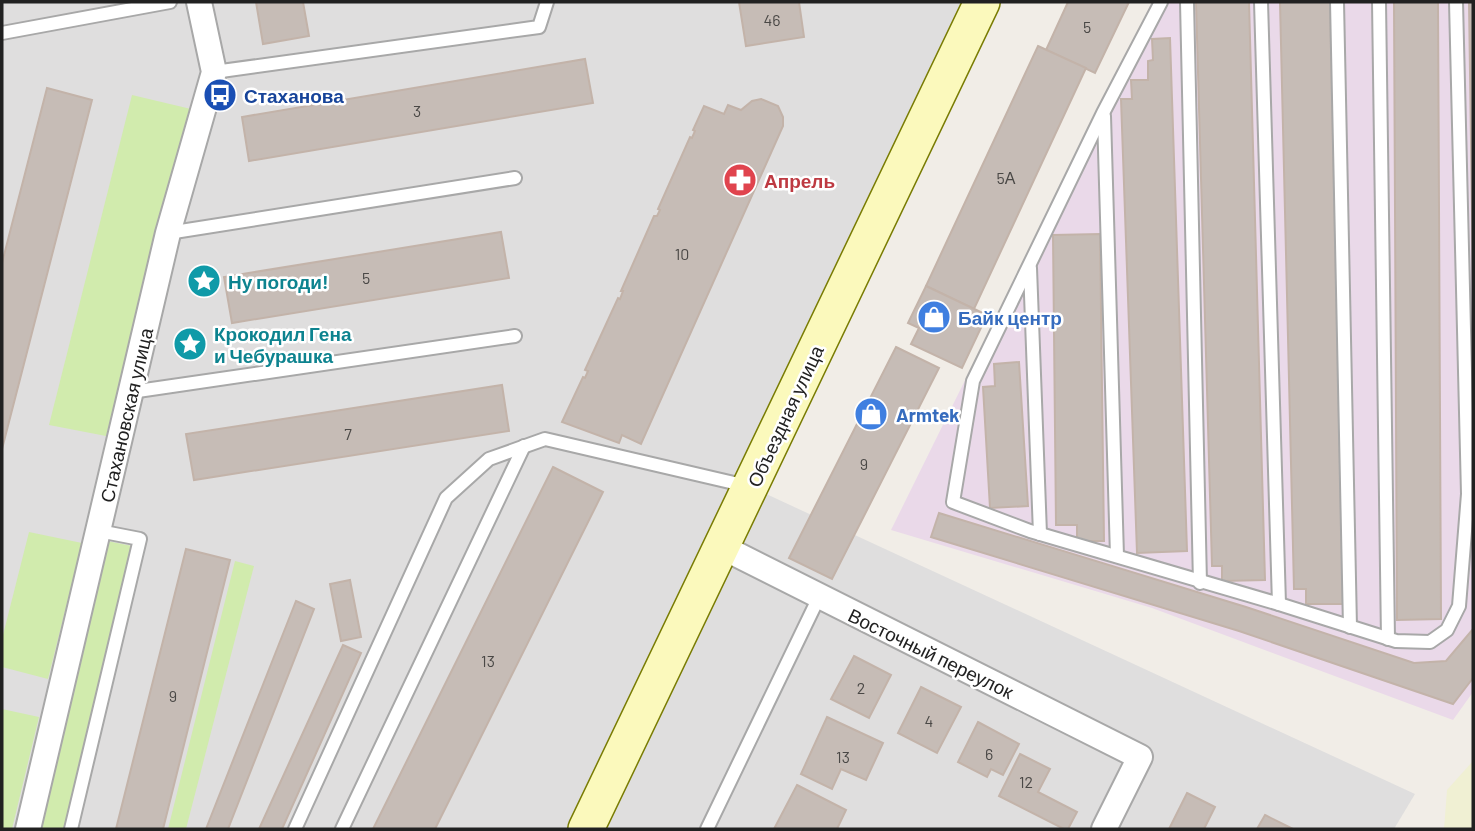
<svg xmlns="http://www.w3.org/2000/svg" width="1475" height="831" font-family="Barlow,sans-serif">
	<rect width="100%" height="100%" fill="#f1ede7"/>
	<g fill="#dfdede">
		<polygon points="2,2 192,2 209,72 19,829 2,829"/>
		<polygon points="205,2 976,2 577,829 41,829 219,72"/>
		<polygon points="751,487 1415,794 1394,829 587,829"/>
	</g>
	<polygon fill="#ead9e9" points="1152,2 1473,2 1473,692 1453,720 1152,608 891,530"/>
	<polygon fill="#f0f0d3" points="1473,761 1473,829 1444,829 1447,790"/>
	<g fill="#d1ebad">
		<polygon points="132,95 191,109 106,436 49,425"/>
		<polygon points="29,532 82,543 48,679 2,667 2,639"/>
		<polygon points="102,540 132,546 64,829 34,829"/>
		<polygon points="235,561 254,566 186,829 168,829"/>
		<polygon points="2,709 39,717 12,829 2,829"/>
	</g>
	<g fill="#c6bcb6" stroke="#c3b3a9" stroke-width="2">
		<polygon points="256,2 303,2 309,36 263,44"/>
		<polygon points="739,2 799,2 804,37 746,46"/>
		<polygon points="1068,2 1129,2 1095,73 1046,50"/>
		<polygon points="1196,2 1249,2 1265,580 1222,581 1222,566 1212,566"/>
		<polygon points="1280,2 1330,2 1343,604 1306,604 1306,589 1294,589"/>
		<polygon points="1394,2 1438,2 1441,619 1397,620"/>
		<polygon points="1469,2 1473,2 1473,283"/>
		<polygon points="1170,38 1187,551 1137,553 1121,99 1132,99 1131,80 1148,80 1148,61 1153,60 1152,39"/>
		<polygon points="1038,46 1086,68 974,309 926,286"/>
		<polygon points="585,59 593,103 249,161 242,117"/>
		<polygon points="47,88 92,100 2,449 2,263"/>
		<polygon points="761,99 778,106 783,117 783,126 641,444 622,435 619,443 562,422 583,377 585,378 588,371 585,370 618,298 620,299 623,291 621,291 654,216 657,216 660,210 658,209 690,137 692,138 695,131 693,130 704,106 724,114 728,105 741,110 752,101"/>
		<polygon points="501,232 509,278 232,323 224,277"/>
		<polygon points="1100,234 1104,541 1077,541 1077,525 1056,525 1053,235"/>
		<polygon points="926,286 987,315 962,368 911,344 919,328 908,323"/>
		<polygon points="896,347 939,368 832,579 789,558"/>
		<polygon points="1019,362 1028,506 990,508 983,387 995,386 994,364"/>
		<polygon points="502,385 509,431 194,480 186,434"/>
		<polygon points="553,467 603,492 435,829 373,829"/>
		<polygon points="939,513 1246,607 1414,663 1446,661 1473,629 1473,678 1453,704 1239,631 931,537"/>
		<polygon points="186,549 230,560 163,829 116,829"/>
		<polygon points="350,580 361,637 341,641 330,584"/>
		<polygon points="296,601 314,609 228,829 206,829"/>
		<polygon points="343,645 361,653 282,829 259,829"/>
		<polygon points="854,656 891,675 869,718 831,699"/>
		<polygon points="921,687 961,707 937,753 898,733"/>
		<polygon points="827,717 883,743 866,780 841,769 832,789 801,774"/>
		<polygon points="978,722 1019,744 1003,775 991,769 987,777 958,762"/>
		<polygon points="1020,754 1050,769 1038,792 1077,812 1068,829 1064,829 999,796"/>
		<polygon points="797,785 846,810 837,829 774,829"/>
		<polygon points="1187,793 1215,807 1204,829 1169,829"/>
		<polygon points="1265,815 1293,829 1257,829"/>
	</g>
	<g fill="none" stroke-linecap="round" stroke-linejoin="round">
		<defs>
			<g id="lane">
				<polyline points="1161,2 1103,113 973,381 953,502 1030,531 1279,604 1396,641 1430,642 1447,630 1459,606 1468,494 1456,2"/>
				<polyline points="1187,2 1200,583"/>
				<polyline points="1261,2 1279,604"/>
				<polyline points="1337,2 1350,627"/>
				<polyline points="1379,2 1388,639"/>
				<polyline points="2,33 170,2"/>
				<polyline points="214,72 539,27 547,2"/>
				<polyline points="1104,116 1117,556"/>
				<polyline points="168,233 515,178"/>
				<polyline points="1030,268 1040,534"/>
				<polyline points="131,392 515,336"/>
				<polyline points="71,829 140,539 99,531"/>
				<polyline points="295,829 446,498 489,459 545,439 747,486"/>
				<polyline points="342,829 524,446"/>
				<polyline points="707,829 819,597"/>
			</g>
			<g id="street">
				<polyline points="722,547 1140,757 1104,829"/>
				<polyline points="28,829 168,233 214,72 199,2"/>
			</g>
			<polyline id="secondary" points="586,829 982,2"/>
		</defs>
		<use href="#lane" stroke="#a8a8a8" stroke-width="16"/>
		<use href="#street" stroke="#a8a8a8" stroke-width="28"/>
		<use href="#secondary" stroke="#797c03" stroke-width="38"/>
		<use href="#lane" stroke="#fff" stroke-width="12"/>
		<use href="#street" stroke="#fff" stroke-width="24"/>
		<use href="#secondary" stroke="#fbf9bc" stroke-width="35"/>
	</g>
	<defs>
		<symbol id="bus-disc" viewBox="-11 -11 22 22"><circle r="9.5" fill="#1a4fb4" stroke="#fff"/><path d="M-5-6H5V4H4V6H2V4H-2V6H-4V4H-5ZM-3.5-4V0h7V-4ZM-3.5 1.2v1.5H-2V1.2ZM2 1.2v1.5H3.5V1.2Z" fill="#fff"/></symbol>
		<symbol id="pharmacy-disc" viewBox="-11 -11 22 22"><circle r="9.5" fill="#e0444e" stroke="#fff"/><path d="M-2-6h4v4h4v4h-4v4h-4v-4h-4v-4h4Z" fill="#fff"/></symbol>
		<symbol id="sight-disc" viewBox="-11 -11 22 22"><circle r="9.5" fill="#0f9aa8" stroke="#fff"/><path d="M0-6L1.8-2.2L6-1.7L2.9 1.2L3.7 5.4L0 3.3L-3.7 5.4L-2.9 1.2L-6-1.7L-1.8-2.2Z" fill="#fff"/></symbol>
		<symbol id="shop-disc" viewBox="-11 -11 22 22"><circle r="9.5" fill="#3f7fe0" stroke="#fff"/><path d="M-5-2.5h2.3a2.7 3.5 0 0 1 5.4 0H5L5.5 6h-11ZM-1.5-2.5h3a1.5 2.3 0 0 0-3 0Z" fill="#fff"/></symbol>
	</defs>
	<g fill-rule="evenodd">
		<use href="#bus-disc" x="201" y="76" width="38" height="38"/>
		<use href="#pharmacy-disc" x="721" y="161" width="38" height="38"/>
		<use href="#sight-disc" x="185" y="262" width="38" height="38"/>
		<use href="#shop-disc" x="915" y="298" width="38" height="38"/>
		<use href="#sight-disc" x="171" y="325" width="38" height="38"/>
		<use href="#shop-disc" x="852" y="395" width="38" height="38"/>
	</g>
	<g text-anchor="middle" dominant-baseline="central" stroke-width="5" stroke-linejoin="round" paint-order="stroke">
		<g font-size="16" fill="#4a4846">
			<text x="772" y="19">46</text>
			<text x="1087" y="26">5</text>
			<text x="417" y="110">3</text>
			<text x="1006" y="177">5А</text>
			<text x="682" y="253">10</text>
			<text x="366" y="277">5</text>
			<text x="348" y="433">7</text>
			<text x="864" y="463">9</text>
			<text x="488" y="660">13</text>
			<text x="861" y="687">2</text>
			<text x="173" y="695">9</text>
			<text x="929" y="720">4</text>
			<text x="989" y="753">6</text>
			<text x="843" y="756">13</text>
			<text x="1026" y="781">12</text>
		</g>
		<g font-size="19" font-weight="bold" fill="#164399" stroke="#fff" text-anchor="start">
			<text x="244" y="95">Стаханова</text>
		</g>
		<g font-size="19" font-weight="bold" fill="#be3a42" stroke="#fff" text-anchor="start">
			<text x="764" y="180">Апрель</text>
		</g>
		<g font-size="19" font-weight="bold" fill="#0d838f" stroke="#fff" text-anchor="start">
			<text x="228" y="281">Ну погоди!</text>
			<text x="214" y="333">Крокодил Гена<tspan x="214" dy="22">и Чебурашка</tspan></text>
		</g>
		<g font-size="19" font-weight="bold" fill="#366cbe" stroke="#fff" text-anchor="start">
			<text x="958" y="317">Байк центр</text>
			<text x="896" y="414">Armtek</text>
		</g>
		<g font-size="19" fill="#212121" stroke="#fff">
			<text transform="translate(126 415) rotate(-77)">Стахановская улица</text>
			<text transform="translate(785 416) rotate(-65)">Объездная улица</text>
			<text transform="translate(931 653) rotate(26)">Восточный переулок</text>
		</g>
	</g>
	<rect width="1475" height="831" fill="none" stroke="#212121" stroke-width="7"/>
</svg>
